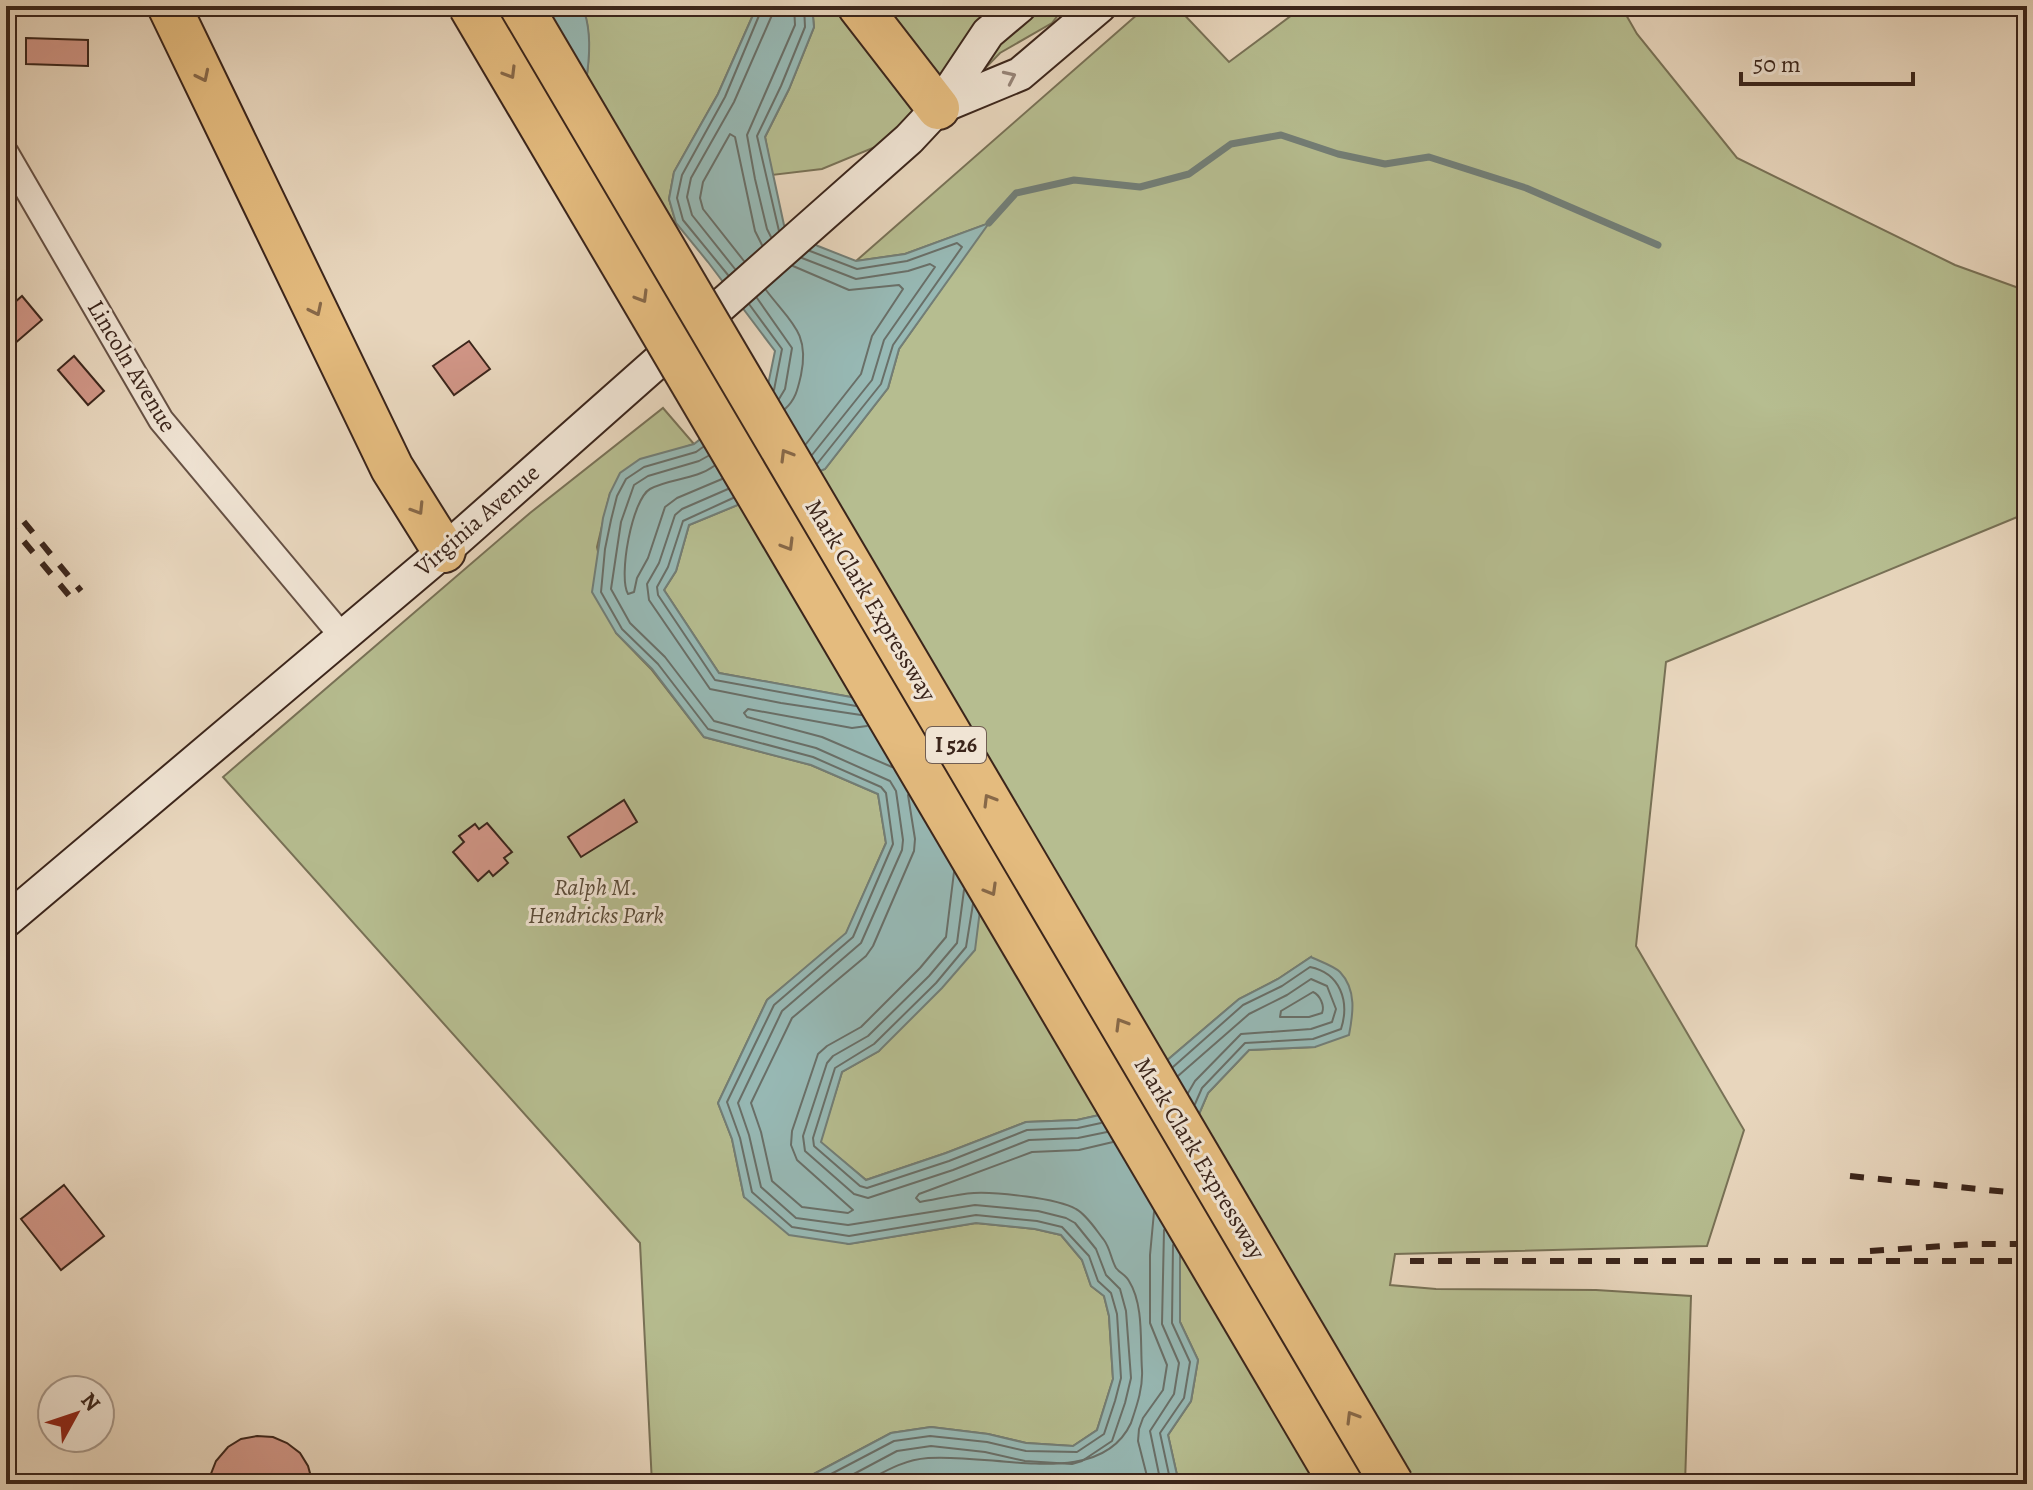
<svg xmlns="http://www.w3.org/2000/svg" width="2033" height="1490" font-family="Alegreya,serif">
	<rect width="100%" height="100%" fill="#e8d6bd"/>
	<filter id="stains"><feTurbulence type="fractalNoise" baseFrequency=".0025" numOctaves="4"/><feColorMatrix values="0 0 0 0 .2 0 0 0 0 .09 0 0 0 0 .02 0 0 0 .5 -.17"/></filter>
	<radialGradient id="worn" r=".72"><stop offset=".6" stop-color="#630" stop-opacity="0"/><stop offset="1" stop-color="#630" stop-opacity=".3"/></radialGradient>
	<g fill="#b6bd90" stroke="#787156" stroke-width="2">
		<path d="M501,6H528L525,17C531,62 533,121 569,152C582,114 598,44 582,6H757L718,94L674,172L669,199L676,223L609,216L566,191L523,131Z"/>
		<polygon points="812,6 1065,6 1052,23 1000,53 931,124 822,169 772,175 765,137 789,89 814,27"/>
		<polygon points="1147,6 1176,6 1229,62 1304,6 1621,6 1637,34 1737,158 1955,265 2027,291 2027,513 1666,662 1636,946 1744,1130 1707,1246 1395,1254 1390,1285 1436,1289 1596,1290 1691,1296 1685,1484 1179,1484 1168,1435 1191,1401 1198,1360 1180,1322 1180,1257 1185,1197 1181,1156 1208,1093 1249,1050 1315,1047 1311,957 1278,979 1239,999 1104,1114 1077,1120 1026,1122 946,1153 866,1180 820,1142 842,1072 879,1051 984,878 984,813 856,698 719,673 664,590 676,571 689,525 825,469 888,388 899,349 987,224 905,254 856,261"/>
		<polygon points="663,408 694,444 668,453 610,493 597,547 616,633 651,669 704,737 811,765 878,794 886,843 846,934 767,1000 718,1103 732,1139 744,1197 848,1244 976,1223 1035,1229 1061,1235 1082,1260 1091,1286 1104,1296 1109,1316 1113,1379 1097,1430 1073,1446 1026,1443 988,1434 931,1427 891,1433 795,1484 652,1484 640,1243 223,777 530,513"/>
	</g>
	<g fill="#97b9b5" stroke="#727e77" stroke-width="2">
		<path d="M528,6H582C600,46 580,111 569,153C551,112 515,51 528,6Z"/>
		<path d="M757,6H812L814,27L789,89L765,137L784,225L818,246L856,261L905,254L989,223L899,349L888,388L825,469L689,525L676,571L664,590L719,673L856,698L925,674L984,813V878L975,950L942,988L879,1051L842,1072L821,1142L866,1180L946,1153L1026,1122L1077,1120L1104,1114L1239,999L1278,979L1311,957C1319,961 1334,966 1340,972C1357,990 1353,1014 1349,1035L1315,1047L1249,1050L1208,1093L1181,1156L1185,1197L1180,1257V1322L1198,1360L1191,1401L1168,1435L1179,1484H795L891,1433L931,1427L988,1434L1026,1443L1073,1446L1097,1430L1113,1379L1109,1316L1104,1296L1091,1286L1082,1260L1061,1235L1035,1229L976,1223L849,1244L789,1235L744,1197L732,1139L718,1103L767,1000L846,933L886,843L878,794L811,765L704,737L652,669L616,633L592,592L603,518L610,493L620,473L640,459L694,444L768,385L775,351L708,262L676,223L669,199L674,172L718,94Z"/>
	</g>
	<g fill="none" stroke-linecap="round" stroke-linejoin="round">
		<g stroke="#696f68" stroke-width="2">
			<polyline points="779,231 757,136 781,86 805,27 804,6"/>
			<polyline points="771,237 767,229 755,179 747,135 795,25 794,6"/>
			<polyline points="810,251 857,269 907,261 957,243 962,247 893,345 881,384 817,464"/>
			<polyline points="802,258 856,279 908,271 930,264 935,267 884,340 872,380 812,455"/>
			<polyline points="744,261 703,209 700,198 703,182 730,134 735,137 755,231 762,245"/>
			<polyline points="793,266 849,290 899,285 903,289 872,336 861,374 806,444"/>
			<polyline points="735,269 692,215 687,197 691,178 734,102 772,15 773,6"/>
			<polyline points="728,275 683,220 677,198 682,175 725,97 763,6"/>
			<path d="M766,290C790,322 810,332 801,375C798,388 796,399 785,409"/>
			<polyline points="757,298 792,348 785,389 779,399"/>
			<polyline points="749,304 782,349 774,390"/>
			<polyline points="703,447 696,452 644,467 626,479 617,496 611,520 605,549 601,592 622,629 658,664 708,729 813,757 881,787 886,793 893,844 853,937 774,1005 727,1102 740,1138 752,1192 792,1227 849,1236 976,1215 1037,1221 1062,1227 1089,1256 1098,1281 1111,1293 1117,1314 1121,1378 1115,1401 1104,1434 1077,1452 1026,1451 987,1442 930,1436 894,1441 812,1484"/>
			<polyline points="708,456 699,461 648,476 634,485 621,522 611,589 630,623 665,657 714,721 816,748 890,781 896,791 903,840 902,850 861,943 782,1011 738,1103 749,1135 761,1187 796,1218 848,1225 975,1205 1038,1211 1066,1218 1075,1223 1096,1249 1106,1275 1120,1289 1126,1311 1131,1378 1125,1403 1112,1441 1082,1461 1072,1464 1025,1461 985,1452 931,1446 897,1451 835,1484"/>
			<path d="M714,466C695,480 670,478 650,489C632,499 618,577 628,594L634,592L637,578L648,558L665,507L677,498L722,479"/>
			<polyline points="728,489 682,509 675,515 659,563 647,584 649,600 710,689 781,703 861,715"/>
			<polyline points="733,498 683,521 668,567 657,587 658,595 715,680 856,706"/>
			<polyline points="867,726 852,728 748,709 744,713 747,717 822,737 892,767"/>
			<polyline points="908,795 915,839 914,851 873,946 866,956 792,1018 751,1103 761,1132 772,1181 802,1207 848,1213 853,1210 797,1160 791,1145 792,1131 818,1054 827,1046 861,1027 920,968 946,937 954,872"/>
			<polyline points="964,890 957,943 929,976 868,1036 833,1056 827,1063 803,1136 805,1151 854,1194 868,1198 953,1170 1029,1140 1078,1138 1107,1132"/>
			<polyline points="973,904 966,947 936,983 874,1044 835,1068 813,1138 814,1146 860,1186 867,1188 949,1161 1027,1130 1078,1128 1101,1123"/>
			<path d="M1313,992C1320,995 1325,1006 1322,1013L1309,1017H1280L1281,1011Z"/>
			<path d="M1173,1067L1243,1005L1282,986L1310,967C1340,973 1350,1001 1341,1029L1313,1039L1245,1043L1202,1088L1195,1104"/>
			<polyline points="1178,1076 1249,1014 1287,995 1311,979 1327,986 1336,1009 1332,1022 1311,1029 1241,1034 1195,1081 1188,1093"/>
			<path d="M861,1484C884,1472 902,1460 928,1458C996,1453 1100,1490 1131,1423C1137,1405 1143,1388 1142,1370C1140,1342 1144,1305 1129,1281C1126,1275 1120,1273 1116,1268C1111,1259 1110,1248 1104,1240C1096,1230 1087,1215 1076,1209C1057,1198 997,1192 974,1193C957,1194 938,1199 920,1202L916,1198L919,1194L1032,1152L1079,1150L1113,1142"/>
			<polyline points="1149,1484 1138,1441 1139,1429 1143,1418 1163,1390 1167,1365 1150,1323 1150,1255 1154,1212"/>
			<polyline points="1161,1484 1150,1431 1174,1394 1179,1363 1162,1324 1164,1230"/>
			<polyline points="1171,1484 1160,1433 1184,1398 1190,1362 1172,1323 1173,1245"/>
		</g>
		<polyline stroke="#727e77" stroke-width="7" points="989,223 1016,193 1074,180 1140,187 1189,174 1231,144 1281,135 1338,154 1385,164 1429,157 1526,188 1658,245"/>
	</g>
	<g fill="#d09586" stroke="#3b251b" stroke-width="2">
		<polygon points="26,38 88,40 88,66 26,64"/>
		<polygon points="22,296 42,320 6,351 6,310"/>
		<polygon points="469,341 490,369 454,395 433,366"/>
		<polygon points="74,356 104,391 88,405 58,370"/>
		<polygon points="624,800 637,822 581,857 568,837"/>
		<polygon points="487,823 512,852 504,858 508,863 500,870 493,876 489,871 478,881 453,852 464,842 459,836 475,824 479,829"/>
		<polygon points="64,1185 104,1236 61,1270 21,1219"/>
		<polygon points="257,1436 273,1437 287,1443 300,1453 308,1466 313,1484 207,1484 216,1461 228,1447 241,1439"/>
	</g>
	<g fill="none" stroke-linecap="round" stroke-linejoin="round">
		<defs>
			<polyline id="street" points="6,153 161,420 342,636"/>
			<g id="secondary">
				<polyline points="938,108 1020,74 1100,6"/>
				<polyline points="6,921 444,551 909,139 938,108 988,33 1020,6"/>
			</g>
			<g id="highway">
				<polyline points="169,6 392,468 444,551"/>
				<polyline points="859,6 938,108"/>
			</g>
		</defs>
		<use href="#street" stroke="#665144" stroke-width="28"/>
		<use href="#secondary" stroke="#3b251b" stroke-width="36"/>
		<use href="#highway" stroke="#3b251b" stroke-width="46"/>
		<use href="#street" stroke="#f0e4d4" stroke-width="24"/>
		<use href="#secondary" stroke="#f0e4d4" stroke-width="32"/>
		<use href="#highway" stroke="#e4bb7e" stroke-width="42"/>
		<g stroke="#3b251b" stroke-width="6" stroke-dasharray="14 14" stroke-linecap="butt">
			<polyline points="6,500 81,591"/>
			<polyline points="6,520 72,599"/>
			<polyline points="1850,1176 2027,1194"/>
			<polyline points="1870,1251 1974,1244 2027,1244"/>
			<polyline points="1410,1261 2027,1261"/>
		</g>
		<defs>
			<g id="highway-bridge">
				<polyline points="470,6 1341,1484"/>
				<polyline points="521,6 1392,1484"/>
			</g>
		</defs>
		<use href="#highway-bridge" stroke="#3b251b" stroke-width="46" stroke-linecap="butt"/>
		<use href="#highway-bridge" stroke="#e4bb7e" stroke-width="42"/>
	</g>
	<defs><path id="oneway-chevron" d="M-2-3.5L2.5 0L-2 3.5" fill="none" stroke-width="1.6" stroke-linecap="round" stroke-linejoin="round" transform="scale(2)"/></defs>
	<g stroke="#876848">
		<use href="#oneway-chevron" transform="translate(510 73) rotate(59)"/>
		<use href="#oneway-chevron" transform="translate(203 76) rotate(64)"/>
		<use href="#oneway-chevron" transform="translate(642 297) rotate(59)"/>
		<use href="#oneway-chevron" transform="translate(316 310) rotate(64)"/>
		<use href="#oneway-chevron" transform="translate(786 455) rotate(-121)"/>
		<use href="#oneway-chevron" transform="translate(418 509) rotate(58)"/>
		<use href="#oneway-chevron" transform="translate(788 545) rotate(59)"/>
		<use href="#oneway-chevron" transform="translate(989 800) rotate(-121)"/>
		<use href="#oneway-chevron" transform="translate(991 890) rotate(60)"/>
		<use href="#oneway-chevron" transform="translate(1121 1024) rotate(-121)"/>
		<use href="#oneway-chevron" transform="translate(1352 1417) rotate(-121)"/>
	</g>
	<use stroke="#968478" href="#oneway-chevron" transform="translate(1010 77) rotate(-25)"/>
	<g text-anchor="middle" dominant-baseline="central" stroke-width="6" stroke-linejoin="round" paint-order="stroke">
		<rect fill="#f0e4d4" stroke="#715e52" stroke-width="2" x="926" y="727" width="60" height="36" rx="6"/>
		<g font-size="22" font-weight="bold" fill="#3b251b">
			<text x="956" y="745">I 526</text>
		</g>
		<g font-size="24" fill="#3b251b" stroke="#f0e4d4">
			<text transform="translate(132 366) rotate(59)">Lincoln Avenue</text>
			<text transform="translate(477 520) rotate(-41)">Virginia Avenue</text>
			<text transform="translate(871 600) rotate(59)">Mark Clark Expressway</text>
			<text transform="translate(1200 1158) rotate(59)">Mark Clark Expressway</text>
		</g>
		<g font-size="24" font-style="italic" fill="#5a4b38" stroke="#f0e4d4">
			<text x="596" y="887">Ralph M.<tspan x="596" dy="28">Hendricks Park</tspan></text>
		</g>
	</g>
	<rect width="2033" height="1490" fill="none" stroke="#e8d6bd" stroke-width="32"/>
	<rect x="8" y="8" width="2017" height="1474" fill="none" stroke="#3b251b" stroke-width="4"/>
	<rect x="16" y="16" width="2001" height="1458" fill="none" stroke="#3b251b" stroke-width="2"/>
	<g transform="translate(76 1414) rotate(50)"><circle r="38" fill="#f0e4d4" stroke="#a8988a" stroke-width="2"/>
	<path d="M0-6L14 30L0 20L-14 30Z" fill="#8f2418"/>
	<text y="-12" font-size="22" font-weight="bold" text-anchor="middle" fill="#3b251b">N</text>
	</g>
	<path d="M1741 72v12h172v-12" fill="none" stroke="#3b251b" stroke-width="4"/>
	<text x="1753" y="72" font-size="24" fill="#3b251b" stroke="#f0e4d4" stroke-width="6" paint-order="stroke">50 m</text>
	<rect width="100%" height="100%" filter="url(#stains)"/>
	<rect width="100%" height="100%" fill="url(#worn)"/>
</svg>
